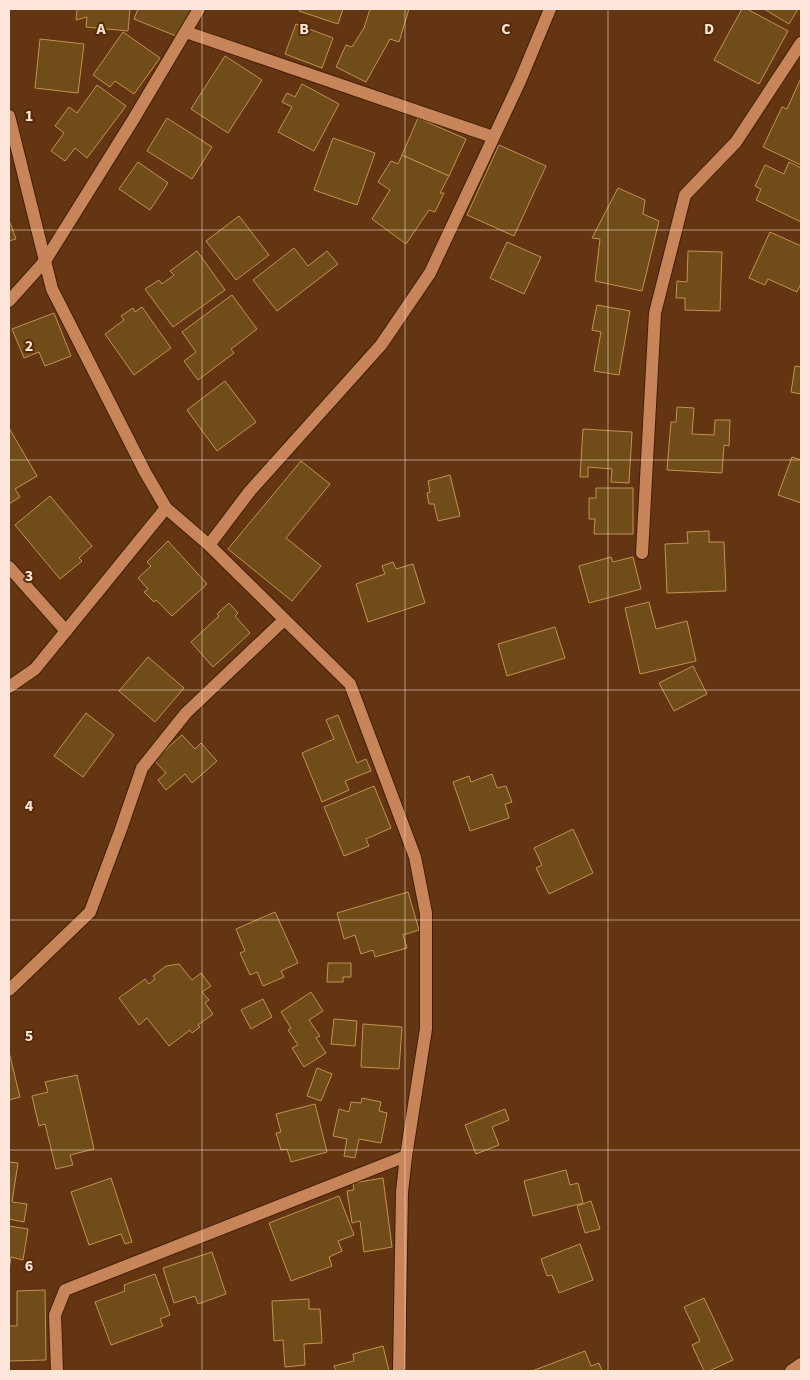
<svg xmlns="http://www.w3.org/2000/svg" width="810" height="1380" font-family="'Source Sans 3',sans-serif">
	<rect width="100%" height="100%" fill="#643512"/>
	<g fill="#6f4c18" stroke="#c39250">
		<polygon points="77,9 130,9 128,31 86,27 87,17 76,20"/>
		<polygon points="138,9 192,9 176,36 134,19"/>
		<polygon points="300,9 343,9 338,24 299,11"/>
		<polygon points="370,9 409,9 399,42 390,39 366,82 336,67 346,45 352,47 364,28"/>
		<polygon points="742,9 747,9 788,31 759,84 714,60"/>
		<polygon points="764,9 798,9 789,24"/>
		<polygon points="296,24 333,38 322,68 285,54"/>
		<polygon points="123,32 160,58 134,94 115,81 110,87 93,75"/>
		<polygon points="40,39 84,44 78,93 35,88"/>
		<polygon points="225,56 262,80 228,133 191,109"/>
		<polygon points="801,78 801,165 763,147 782,107 787,109"/>
		<polygon points="302,84 339,104 314,151 278,132 292,107 282,102 287,93 295,97"/>
		<polygon points="97,85 126,106 87,158 75,148 65,161 51,151 64,133 55,126 69,107 77,113"/>
		<polygon points="167,118 212,147 192,179 147,151"/>
		<polygon points="418,118 466,139 449,176 402,155"/>
		<polygon points="333,138 375,153 357,205 314,190"/>
		<polygon points="499,145 546,166 514,236 467,215"/>
		<polygon points="402,155 449,176 440,193 444,193 435,212 429,210 406,244 372,219 390,190 378,182 391,161 398,164"/>
		<polygon points="138,162 168,183 150,210 119,189"/>
		<polygon points="789,162 801,168 801,222 756,200 761,189 755,186 765,165 784,174"/>
		<polygon points="618,188 645,200 643,214 659,221 642,291 595,281 600,239 592,238"/>
		<polygon points="239,216 269,255 236,280 206,241"/>
		<polygon points="9,220 16,239 9,241"/>
		<polygon points="770,232 801,246 801,283 797,292 768,279 765,285 749,278"/>
		<polygon points="507,242 541,257 524,294 490,278"/>
		<polygon points="294,248 308,266 327,251 338,264 277,311 253,280"/>
		<polygon points="197,251 225,290 173,327 145,289 159,280 162,284 174,275 170,271"/>
		<polygon points="688,251 722,252 720,311 685,310 685,298 676,298 677,281 687,282"/>
		<polygon points="232,295 257,329 231,349 234,353 198,380 184,361 196,352 182,332"/>
		<polygon points="597,305 630,311 619,375 594,371 601,332 592,330"/>
		<polygon points="142,307 171,348 134,375 105,334 124,320 121,316 133,308 135,312"/>
		<polygon points="54,313 71,356 45,366 39,352 24,358 12,329"/>
		<polygon points="795,366 801,367 801,394 791,392"/>
		<polygon points="225,381 256,422 217,451 187,410"/>
		<polygon points="677,407 694,408 692,434 714,435 715,420 730,420 729,446 724,445 722,473 667,470 671,422 676,422"/>
		<polygon points="9,428 37,476 15,489 20,497 9,504"/>
		<polygon points="583,429 632,432 629,483 611,482 612,469 588,467 588,477 580,477"/>
		<polygon points="792,457 801,460 801,503 778,495"/>
		<polygon points="301,461 330,484 286,538 321,566 292,601 228,549"/>
		<polygon points="450,475 460,516 438,521 434,504 429,504 427,493 430,492 428,481"/>
		<polygon points="596,488 633,488 633,534 594,534 595,519 589,519 589,498 596,498"/>
		<polygon points="50,496 92,546 79,558 82,561 60,579 15,525"/>
		<polygon points="709,531 709,542 724,542 726,591 667,593 665,544 688,543 687,532"/>
		<polygon points="168,541 207,584 172,616 156,600 154,602 144,592 148,589 138,578 151,566 147,562"/>
		<polygon points="611,557 613,562 633,557 641,589 589,603 579,566"/>
		<polygon points="393,562 396,569 413,564 425,603 368,622 356,584 385,574 382,566"/>
		<polygon points="649,602 656,629 687,621 696,661 640,674 625,608"/>
		<polygon points="229,603 238,613 235,616 250,633 213,667 191,642 219,616 217,614"/>
		<polygon points="555,627 565,658 507,676 498,644"/>
		<polygon points="148,657 184,688 155,722 119,691"/>
		<polygon points="693,666 707,694 674,711 659,683"/>
		<polygon points="86,713 114,735 83,777 54,756"/>
		<polygon points="338,715 357,763 366,759 371,771 345,781 349,790 322,802 302,753 334,739 326,720"/>
		<polygon points="182,735 195,749 201,743 217,761 192,783 185,774 166,790 158,780 166,773 154,760"/>
		<polygon points="492,774 497,788 506,786 512,802 505,804 509,818 470,831 453,782 469,776 471,782"/>
		<polygon points="374,786 391,828 366,839 369,846 344,856 324,807"/>
		<polygon points="573,829 593,873 549,894 536,868 542,865 534,848"/>
		<polygon points="408,892 419,930 403,935 407,948 375,957 373,950 361,954 355,935 344,939 337,913"/>
		<polygon points="275,912 298,963 281,971 284,977 263,986 257,972 250,975 240,953 245,951 236,929"/>
		<polygon points="328,963 351,963 351,977 343,977 343,982 327,982"/>
		<polygon points="179,964 192,980 201,973 211,986 202,992 209,1000 205,1003 213,1014 198,1025 200,1027 192,1033 190,1030 169,1046 147,1018 139,1025 119,998 145,979 149,984 155,979 153,976 166,966"/>
		<polygon points="311,992 323,1011 309,1020 320,1036 316,1038 326,1053 304,1067 292,1048 298,1045 288,1030 291,1028 281,1012"/>
		<polygon points="263,999 272,1017 251,1029 241,1010"/>
		<polygon points="334,1019 357,1021 355,1046 331,1044"/>
		<polygon points="363,1024 402,1027 399,1069 361,1067"/>
		<polygon points="9,1052 20,1097 9,1100"/>
		<polygon points="317,1068 332,1074 321,1101 307,1096"/>
		<polygon points="77,1075 94,1149 70,1155 73,1165 56,1169 45,1124 39,1126 32,1096 48,1092 45,1082"/>
		<polygon points="362,1098 381,1102 379,1111 387,1113 381,1143 359,1139 355,1158 344,1156 347,1139 333,1136 339,1109 349,1112 351,1102 361,1103"/>
		<polygon points="315,1104 327,1152 291,1162 287,1149 281,1150 276,1133 281,1132 276,1114"/>
		<polygon points="505,1109 509,1120 492,1127 499,1145 476,1154 465,1125"/>
		<polygon points="9,1162 18,1163 12,1202 27,1204 24,1222 9,1219"/>
		<polygon points="566,1170 570,1185 578,1183 583,1203 533,1216 524,1181"/>
		<polygon points="111,1178 132,1242 125,1244 121,1234 89,1245 71,1192"/>
		<polygon points="383,1178 392,1247 364,1252 360,1221 352,1223 347,1191 354,1190 353,1183"/>
		<polygon points="339,1196 354,1235 338,1241 342,1251 329,1257 332,1266 291,1281 269,1223"/>
		<polygon points="591,1201 600,1229 585,1233 577,1206"/>
		<polygon points="9,1226 28,1229 23,1260 11,1257 9,1270"/>
		<polygon points="580,1244 593,1280 559,1293 552,1275 547,1276 541,1259"/>
		<polygon points="212,1252 226,1294 198,1304 195,1296 174,1303 163,1268"/>
		<polygon points="155,1274 170,1315 160,1319 163,1326 111,1345 95,1302 125,1291 124,1285"/>
		<polygon points="45,1290 46,1360 9,1361 9,1326 17,1326 17,1291"/>
		<polygon points="704,1298 733,1360 709,1371 704,1371 692,1345 700,1341 684,1307"/>
		<polygon points="309,1299 309,1309 320,1309 322,1343 304,1344 305,1365 285,1367 283,1340 274,1341 272,1301"/>
		<polygon points="383,1346 389,1371 336,1371 334,1366 354,1361 353,1354"/>
		<polygon points="585,1351 591,1366 599,1363 602,1371 532,1371"/>
	</g>
	<g fill="none" stroke-linecap="round" stroke-linejoin="round">
		<defs>
			<g id="minor">
				<polyline points="186,32 493,137"/>
				<polyline points="9,116 52,289 145,472 166,508 209,545 350,684 415,857 426,913 426,1029 406,1156 402,1192 399,1371"/>
				<polyline points="9,301 45,261 133,120 199,9"/>
				<polyline points="209,545 250,491 381,345 430,273 520,81 550,9"/>
				<polyline points="642,553 655,313 685,195 736,142 801,43"/>
				<polyline points="9,567 66,631"/>
				<polyline points="9,687 35,669 166,508"/>
				<polyline points="9,990 90,912 121,829 142,768 186,713 284,620"/>
				<polyline points="57,1371 55,1315 65,1290 406,1156"/>
				<polyline points="791,1371 801,1364"/>
			</g>
		</defs>
		<use href="#minor" stroke="#401f07" stroke-width="14"/>
		<use href="#minor" stroke="#c88559" stroke-width="12"/>
	</g>
	<path fill="none" stroke="#fee7da" stroke-width="1" stroke-opacity="0.55" d="M202,9V1371M405,9V1371M608,9V1371M9,230H801M9,460H801M9,690H801M9,920H801M9,1150H801"/>
	<g font-size="16" text-anchor="middle" font-weight="bold" fill="#fee7da" stroke="#582a05" stroke-width="4" stroke-linejoin="round" paint-order="stroke">
		<text x="101" y="34">A</text>
		<text x="304" y="34">B</text>
		<text x="506" y="34">C</text>
		<text x="709" y="34">D</text>
		<text x="29" y="121">1</text>
		<text x="29" y="351">2</text>
		<text x="29" y="581">3</text>
		<text x="29" y="811">4</text>
		<text x="29" y="1041">5</text>
		<text x="29" y="1271">6</text>
	</g>
	<rect width="810" height="1380" fill="none" stroke="#fee7da" stroke-width="20"/>
</svg>
